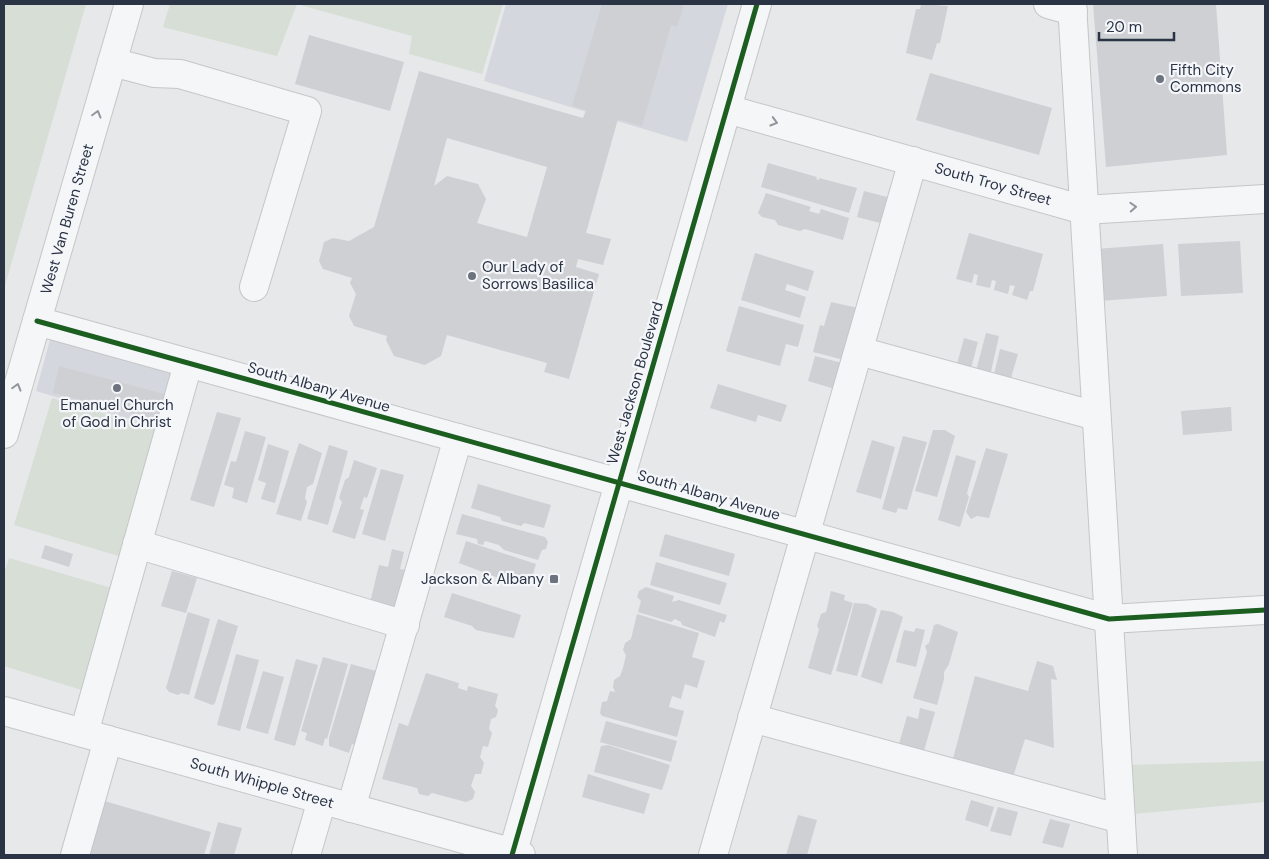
<svg xmlns="http://www.w3.org/2000/svg" width="1269" height="859" font-family="'DM Sans',sans-serif">
	<rect width="100%" height="100%" fill="#e6e8ea"/>
	<g fill="#d4d7dd">
		<polygon points="506,4 728,4 687,142 484,81"/>
		<polygon points="51,336 185,374 169,431 36,391"/>
	</g>
	<g fill="#d6ded6">
		<polygon points="4,4 86,4 4,289"/>
		<polygon points="170,4 503,4 482,74 409,54 412,36 297,4 277,56 163,27"/>
		<polygon points="52,398 161,430 122,557 14,525"/>
		<polygon points="9,558 115,589 85,691 4,666 4,573"/>
		<polygon points="1265,761 1265,802 1133,814 1128,765"/>
	</g>
	<g fill="#ced0d3" fill-rule="evenodd">
		<path d="M602,4H684L677,27L671,25L642,126L618,119L586,233L611,239L603,265L578,259L576,267L599,274L569,379L544,372L547,363L447,335L441,356L425,365L394,356L386,340L387,336L354,326L349,316L356,294L350,283L352,278L323,269L319,261L324,242L333,238L349,241L374,227L419,71L583,118L586,110L572,106ZM447,138L547,167L527,237L477,223L486,199L478,184L447,176L434,186Z"/>
		<polygon points="921,4 948,6 940,43 937,43 932,60 906,53 916,9 920,9"/>
		<polygon points="1093,4 1216,4 1227,155 1106,167"/>
		<polygon points="309,35 404,62 390,111 295,84"/>
		<polygon points="930,73 1052,108 1039,155 916,120"/>
		<polygon points="768,163 817,177 816,179 819,180 819,178 857,188 849,213 761,187"/>
		<polygon points="864,191 891,198 884,224 857,217"/>
		<polygon points="766,193 811,207 809,211 819,214 821,209 849,218 843,240 805,229 800,231 778,225 775,220 762,217 758,213"/>
		<polygon points="969,233 1043,254 1033,291 1030,291 1027,300 1012,295 1015,286 1010,285 1008,294 994,290 996,281 992,280 990,288 976,285 978,275 974,274 972,283 956,279"/>
		<polygon points="1240,241 1243,293 1181,296 1178,244"/>
		<polygon points="1163,244 1167,296 1099,301 1095,249"/>
		<polygon points="755,253 814,271 808,291 787,284 785,290 806,297 800,318 741,300"/>
		<polygon points="831,302 858,308 844,360 813,352 820,325 824,326"/>
		<polygon points="739,306 804,325 798,347 786,344 780,366 726,351"/>
		<polygon points="986,333 999,336 990,376 976,371"/>
		<polygon points="964,338 978,342 971,368 957,364"/>
		<polygon points="1000,349 1018,354 1011,378 994,374"/>
		<polygon points="815,356 842,363 835,389 808,381"/>
		<polygon points="59,366 164,394 157,420 53,393"/>
		<polygon points="718,384 787,405 781,422 758,415 756,422 710,408"/>
		<polygon points="1231,407 1232,431 1183,435 1181,411"/>
		<polygon points="217,412 241,418 214,507 190,500"/>
		<polygon points="933,430 945,430 955,436 937,497 915,491"/>
		<polygon points="245,431 266,437 247,503 232,498 234,488 224,485 231,461 236,462"/>
		<polygon points="903,436 927,442 907,510 898,508 896,513 882,509"/>
		<polygon points="872,440 895,447 881,499 856,492"/>
		<polygon points="299,443 322,453 313,484 307,487 305,498 307,502 301,521 276,514"/>
		<polygon points="268,444 289,451 275,503 261,499 266,483 258,480"/>
		<polygon points="329,445 348,451 328,525 307,519"/>
		<polygon points="986,448 1008,454 989,518 977,516 971,519 966,512"/>
		<polygon points="956,455 976,461 967,493 969,497 960,527 938,520"/>
		<polygon points="354,460 377,468 367,498 364,497 360,509 364,510 355,539 332,532 342,502 339,498 345,480 349,477"/>
		<polygon points="381,469 404,475 385,541 362,534"/>
		<polygon points="478,484 551,505 544,528 524,523 521,526 502,521 500,517 471,508"/>
		<polygon points="462,514 545,537 548,542 546,549 542,550 538,560 504,550 499,545 485,541 483,545 478,544 477,539 456,534"/>
		<polygon points="665,534 735,554 729,576 659,556"/>
		<polygon points="466,541 536,564 530,584 516,580 511,583 459,563"/>
		<polygon points="45,545 73,554 69,567 41,558"/>
		<polygon points="392,549 404,552 400,569 406,570 396,609 370,603 379,565 388,567"/>
		<polygon points="656,562 727,583 720,605 650,585"/>
		<polygon points="172,571 197,578 186,613 161,606"/>
		<polygon points="646,587 674,596 672,602 679,600 727,615 724,623 720,621 715,637 682,625 681,622 675,619 671,622 638,612 641,601 637,597 639,591"/>
		<polygon points="831,591 845,595 844,600 853,603 831,675 808,668 819,629 817,626 821,614 826,612"/>
		<polygon points="452,593 521,615 514,638 476,630 472,626 444,617"/>
		<polygon points="854,603 867,604 877,609 857,676 836,671"/>
		<polygon points="881,610 893,612 903,617 882,684 861,677"/>
		<polygon points="188,612 210,619 189,695 181,693 178,695 169,692 166,688"/>
		<polygon points="637,614 699,633 692,657 705,661 697,688 685,684 681,699 672,696 669,707 684,711 677,737 602,716 600,713 602,702 607,701 610,691 615,692 613,687 614,680 620,676 623,668 626,655 623,650 625,643 631,639"/>
		<polygon points="218,619 238,626 215,703 212,705 194,698"/>
		<polygon points="938,624 958,632 949,664 944,672 944,679 937,705 913,698 927,652 925,646 929,643 934,625"/>
		<polygon points="916,628 925,630 916,667 896,662 904,630 914,632"/>
		<polygon points="236,654 259,660 240,731 217,725"/>
		<polygon points="323,657 348,664 327,739 325,738 323,746 305,740 307,733 301,731"/>
		<polygon points="296,659 318,665 295,746 274,740"/>
		<polygon points="1037,661 1053,666 1057,680 1051,679 1054,748 1025,739 1013,777 951,766 975,676 1028,691"/>
		<polygon points="351,664 376,671 355,745 352,744 349,753 329,746 329,738"/>
		<polygon points="263,671 284,677 268,734 246,728"/>
		<polygon points="426,673 459,683 458,688 467,691 468,686 498,694 495,706 498,710 496,717 491,719 489,729 492,733 488,747 483,746 480,757 484,763 481,774 475,774 471,786 475,792 473,799 466,802 432,793 428,796 419,794 417,788 382,779 399,723 408,726"/>
		<polygon points="920,708 935,712 922,758 897,751 907,716 918,719"/>
		<polygon points="606,721 677,741 671,762 600,742"/>
		<polygon points="608,745 670,765 662,790 594,772 601,746"/>
		<polygon points="588,774 650,794 644,814 582,797"/>
		<polygon points="101,800 211,832 204,855 86,855"/>
		<polygon points="971,800 994,807 988,827 965,820"/>
		<polygon points="998,807 1018,812 1011,836 990,831"/>
		<polygon points="798,815 817,820 807,855 786,855"/>
		<polygon points="1050,819 1070,824 1063,848 1042,843"/>
		<polygon points="218,822 242,828 234,855 209,855"/>
	</g>
	<g fill="none" stroke-linecap="round" stroke-linejoin="round">
		<defs>
			<g id="minor">
				<polyline points="1048,4 1073,11"/>
				<polyline points="1072,4 1123,855"/>
				<polyline points="112,62 154,73 180,74 307,111 254,287"/>
				<polyline points="727,109 1084,210 1265,199"/>
				<polyline points="37,321 1109,619 1265,610"/>
				<polyline points="859,351 1096,416"/>
				<polyline points="4,434 129,4"/>
				<polyline points="137,544 405,625"/>
				<polyline points="4,711 521,855"/>
				<polyline points="752,718 1121,819"/>
				<polyline points="84,733 188,364"/>
				<polyline points="351,808 458,438"/>
				<polyline points="75,855 108,740"/>
				<polyline points="306,855 322,800"/>
				<polyline points="512,855 757,4"/>
				<polyline points="713,855 913,161"/>
			</g>
		</defs>
		<use href="#minor" stroke="#c4c6c8" stroke-width="30"/>
		<use href="#minor" stroke="#f5f6f7" stroke-width="28"/>
		<defs>
			<g id="cycleway">
				<polyline points="37,321 1109,619 1265,610"/>
				<polyline points="512,855 757,4"/>
			</g>
		</defs>
		<use href="#cycleway" stroke="#f4f6f9" stroke-width="8"/>
		<use href="#cycleway" stroke="#1b5e20" stroke-width="5"/>
	</g>
	<defs><path id="oneway-chevron" d="M-2-3.5L2.5 0L-2 3.5" fill="none" stroke-width="1.6" stroke-linecap="round" stroke-linejoin="round" transform="scale(1.25)"/></defs>
	<g stroke="#90959e">
		<use href="#oneway-chevron" transform="translate(97 114) rotate(-74)"/>
		<use href="#oneway-chevron" transform="translate(774 122) rotate(16)"/>
		<use href="#oneway-chevron" transform="translate(1133 207) rotate(-3)"/>
		<use href="#oneway-chevron" transform="translate(17 387) rotate(-74)"/>
	</g>
	<g fill="#6c737f" stroke="#f4f6f9" stroke-width="2">
		<circle cx="1160" cy="79" r="5"/>
		<circle cx="472" cy="276" r="5"/>
		<circle cx="117" cy="388" r="5"/>
		<rect x="549" y="574" width="10" height="10" rx="2.5"/>
	</g>
	<g text-anchor="middle" dominant-baseline="central" stroke-width="4.5" stroke-linejoin="round" paint-order="stroke">
		<g font-size="15" fill="#2b3445" stroke="#f4f6f9" text-anchor="start">
			<text x="1170" y="70">Fifth City<tspan x="1170" dy="17">Commons</tspan></text>
			<text x="482" y="267">Our Lady of<tspan x="482" dy="17">Sorrows Basilica</tspan></text>
			<text x="117" y="405" text-anchor="middle">Emanuel Church<tspan x="117" dy="17">of God in Christ</tspan></text>
			<text x="544" y="579" text-anchor="end">Jackson &amp; Albany</text>
		</g>
		<g font-size="15" fill="#2b3445" stroke="#f4f6f9">
			<text transform="translate(993 184) rotate(16)">South Troy Street</text>
			<text transform="translate(67 219) rotate(-74)">West Van Buren Street</text>
			<text transform="translate(635 383) rotate(-74)">West Jackson Boulevard</text>
			<text transform="translate(319 387) rotate(16)">South Albany Avenue</text>
			<text transform="translate(709 495) rotate(16)">South Albany Avenue</text>
			<text transform="translate(262 783) rotate(16)">South Whipple Street</text>
		</g>
	</g>
	<rect width="1269" height="859" fill="none" stroke="#2b3445" stroke-width="10"/>
	<path d="M1099 32v8h75v-8" fill="none" stroke="#2b3445" stroke-width="2.5"/>
	<text x="1106" y="32" font-size="15" fill="#2b3445" stroke="#f4f6f9" stroke-width="4" paint-order="stroke">20 m</text>
</svg>
